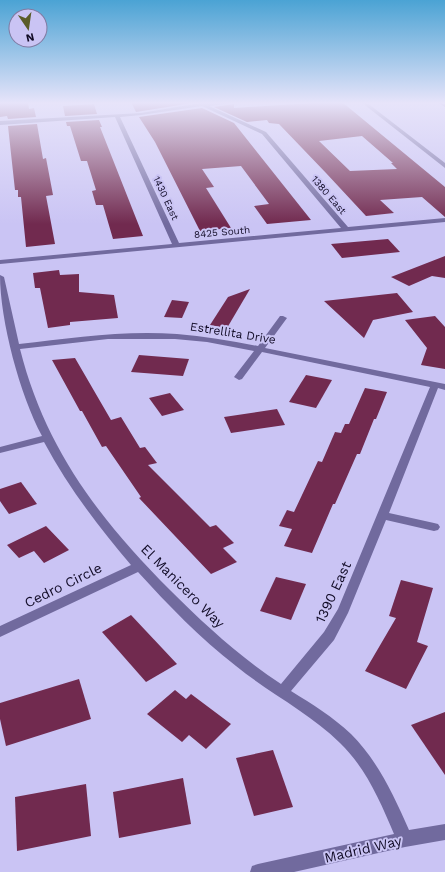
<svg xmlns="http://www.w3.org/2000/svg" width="445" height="872" font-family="'Work Sans',sans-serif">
	<rect width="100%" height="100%" fill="#cac4f4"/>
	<g fill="#712a4f" fill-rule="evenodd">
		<polygon points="28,102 29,109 34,108 36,117 8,119 7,116 0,117 0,103"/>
		<polygon points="131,102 198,102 136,112"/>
		<path d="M326,102H342L445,187V217L422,197L380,200L394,213L366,216L326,173L279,124L269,123L267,120L247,122L214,107L234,104V108ZM362,136L393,163H391L397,169L350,171L319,141Z"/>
		<polygon points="94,104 97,114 65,116 63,106"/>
		<polygon points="202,108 234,123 311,220 267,224 254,206 269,204 241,166 202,169 214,187 206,188 231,228 200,231 155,142 139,117"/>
		<polygon points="99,120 102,127 100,127 143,236 113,239 103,205 96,205 92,191 96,190 87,161 81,161 70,126 67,126 66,122"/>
		<polygon points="37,124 43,159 46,158 53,195 46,196 55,244 26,247 21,197 18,197 18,190 15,190 8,126"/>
		<polygon points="388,239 400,252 342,258 331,244"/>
		<polygon points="445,256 445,278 432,276 409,286 391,277"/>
		<polygon points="59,270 60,275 79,274 79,292 114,295 118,318 70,322 70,325 48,328 40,288 35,288 33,273"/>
		<polygon points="250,289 227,328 210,325 228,297"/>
		<polygon points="397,293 413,312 373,320 364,338 324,301"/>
		<polygon points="172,300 189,302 182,318 164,317"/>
		<polygon points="435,316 445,327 445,369 421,365 427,348 405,320"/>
		<polygon points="139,355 189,359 183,376 131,372"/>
		<polygon points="75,358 111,420 121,417 140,448 145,447 157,463 148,465 210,527 216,525 234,543 223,548 237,562 211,574 139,498 141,497 106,446 102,447 82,411 80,411 52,360"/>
		<polygon points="306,375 332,380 316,408 289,402"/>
		<polygon points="365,388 387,392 376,419 374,419 360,454 357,454 335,504 333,504 312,553 284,546 292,529 279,526 287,510 294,512 318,461 322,462 335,432 341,433 345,424 349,424"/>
		<polygon points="170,393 184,410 162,416 149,398"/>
		<polygon points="277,409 285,425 231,433 224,417"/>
		<polygon points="21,482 37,504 9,514 0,501 0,489"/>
		<polygon points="46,526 69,550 44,563 34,551 19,558 7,545"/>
		<polygon points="276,577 306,584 291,620 260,611"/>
		<polygon points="401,580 433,588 417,642 428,646 406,689 365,671 396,618 389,616"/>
		<polygon points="131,615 177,664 146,682 102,632"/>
		<polygon points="79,679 91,719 6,746 0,719 0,703"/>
		<polygon points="175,690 186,699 191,694 231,724 206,749 189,735 182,742 147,714"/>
		<polygon points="445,712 445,775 411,725"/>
		<polygon points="273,750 293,807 254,816 236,758"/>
		<polygon points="183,778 191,824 119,838 113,792"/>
		<polygon points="86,784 91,836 17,851 15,797"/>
	</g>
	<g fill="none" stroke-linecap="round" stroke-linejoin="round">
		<g fill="#716a9e" fill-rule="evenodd">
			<path d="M220,102H241L209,106L266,132L348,227L445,218V222L0,264V260L172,244L115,117L0,125V121L141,113L201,103ZM202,106L262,134L341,228L179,243L120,117L141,115Z"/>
			<polygon points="361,102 366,102 445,163 445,168"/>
			<path d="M0,275L4,277L19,344C71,338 124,330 177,334C204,336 231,341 258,346L280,316H283L287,318L265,348L445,384V390L438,388L389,513L434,523L438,524L440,527L438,530L434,531L386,520L348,613L334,640L291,691C312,704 333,717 351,734C378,761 394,796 409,830L445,824V840L405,847L294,872H250L252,866L258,864L394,834C380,801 366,768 340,743C310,713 269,693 236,666C200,638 168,605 138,572L0,637V626L131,565C98,526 68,487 44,442L0,453V447L42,436C20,395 0,321 0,275ZM108,339H175L207,342L254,351L234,377L239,380L242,379L262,352L430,387L338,609L324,632L281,684C240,657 204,624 170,590C99,519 45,448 20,349Z"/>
		</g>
		<polygon fill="#310b70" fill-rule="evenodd" points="437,102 445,104 445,107"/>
	</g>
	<linearGradient id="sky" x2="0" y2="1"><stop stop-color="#4ba3d4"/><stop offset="0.46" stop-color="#e7e4fa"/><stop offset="1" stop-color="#e7e4fa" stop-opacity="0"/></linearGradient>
	<rect width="445" height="224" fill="url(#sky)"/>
	<g text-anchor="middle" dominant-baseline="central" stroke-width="4" stroke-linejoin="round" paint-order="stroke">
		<g font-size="10" fill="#110b26" stroke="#cac4f4">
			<text transform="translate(329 195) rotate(49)">1380 East</text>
			<text transform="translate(166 198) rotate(65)">1430 East</text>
			<text transform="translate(222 232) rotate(-5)">8425 South</text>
		</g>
		<g font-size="12" fill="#110b26" stroke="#cac4f4">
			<text transform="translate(233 333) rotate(9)">Estrellita Drive</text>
		</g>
		<g font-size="14" fill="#110b26" stroke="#cac4f4">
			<text transform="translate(63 585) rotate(-26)">Cedro Circle</text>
			<text transform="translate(183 586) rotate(45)">El Manicero Way</text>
			<text transform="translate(333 592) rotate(-65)">1390 East</text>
			<text transform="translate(363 849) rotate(-13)">Madrid Way</text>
		</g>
	</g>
	<g transform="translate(28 28) rotate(167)"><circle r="19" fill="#cac4f4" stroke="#807aa2"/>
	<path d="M0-3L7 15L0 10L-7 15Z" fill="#5a5c29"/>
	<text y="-6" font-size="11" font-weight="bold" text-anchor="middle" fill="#110b26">N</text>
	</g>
</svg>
